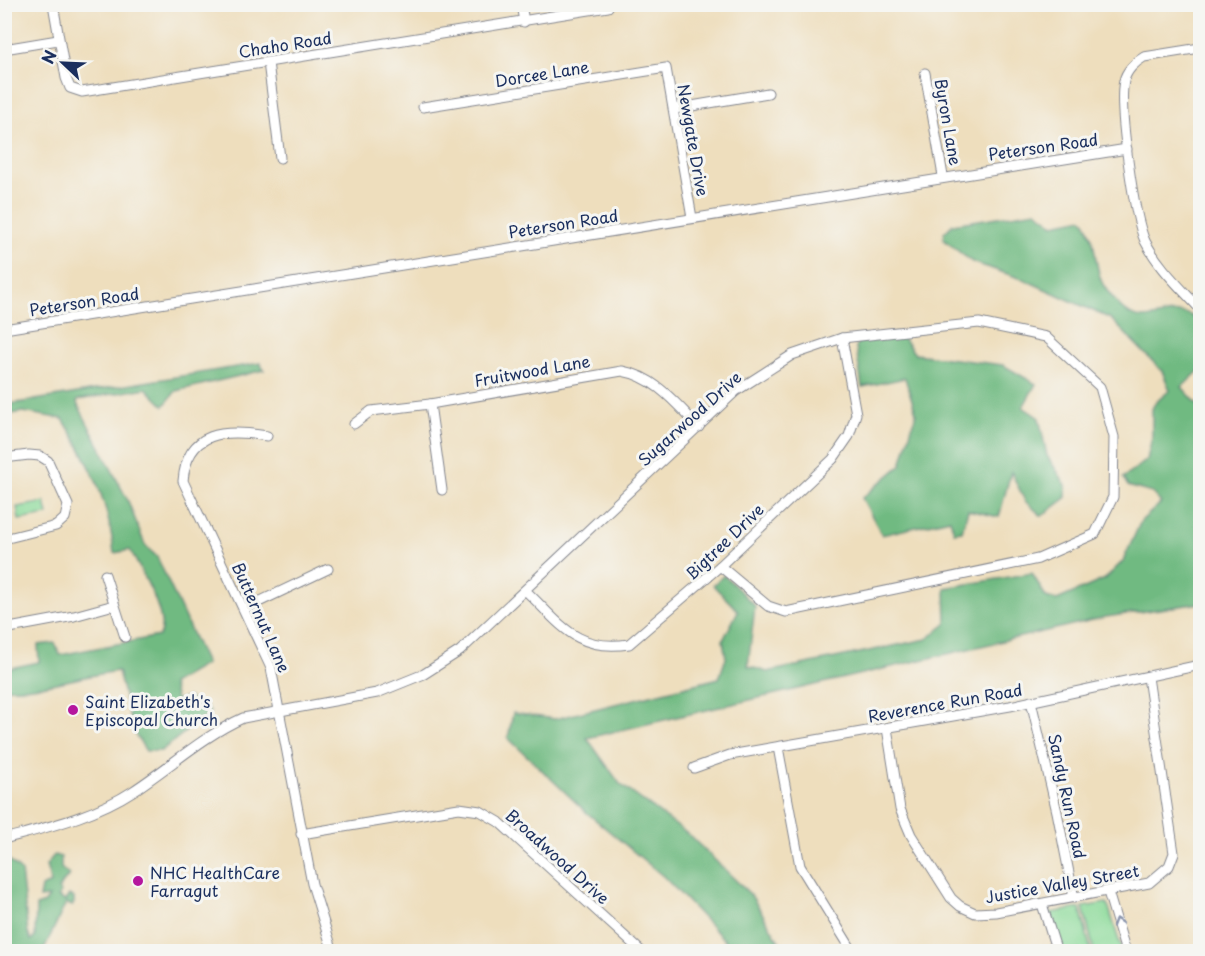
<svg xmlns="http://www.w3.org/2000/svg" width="1205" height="956" font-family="'Playpen Sans',sans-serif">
	<rect width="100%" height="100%" fill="#f6f6f2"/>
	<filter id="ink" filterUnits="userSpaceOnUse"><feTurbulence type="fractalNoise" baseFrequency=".0167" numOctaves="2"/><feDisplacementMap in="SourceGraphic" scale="12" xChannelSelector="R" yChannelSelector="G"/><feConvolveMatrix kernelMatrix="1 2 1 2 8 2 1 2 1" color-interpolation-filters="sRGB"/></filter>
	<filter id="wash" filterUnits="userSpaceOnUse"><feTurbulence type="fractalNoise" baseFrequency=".008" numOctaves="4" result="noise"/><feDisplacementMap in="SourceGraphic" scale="24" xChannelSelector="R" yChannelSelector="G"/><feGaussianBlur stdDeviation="1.35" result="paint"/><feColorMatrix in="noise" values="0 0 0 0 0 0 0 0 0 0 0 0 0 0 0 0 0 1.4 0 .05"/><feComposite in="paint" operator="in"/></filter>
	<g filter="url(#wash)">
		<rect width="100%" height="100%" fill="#eedebd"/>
		<g fill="#8bda99" stroke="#53847c" stroke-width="1.5">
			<polygon points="45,502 48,515 19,520 17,507"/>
			<polygon points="1106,903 1108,905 1122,951 1094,951 1083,907"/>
			<polygon points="1080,908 1091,951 1060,951 1050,913"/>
		</g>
		<g fill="#70ba81" stroke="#467470" stroke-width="1.5">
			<path d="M1036,211L1054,224L1083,218C1097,239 1093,257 1101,280C1104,289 1114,299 1120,306C1148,337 1172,295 1200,322V370L1182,387L1200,407V603L1106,617L587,738L620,784L689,835L751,895L785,951H735L664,877L586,812L508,738L513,713L555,719L719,678L726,658L723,640L738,611L713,585L724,575L755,606L748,666L767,672L927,639L946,624L945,588L1032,573L1046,597L1057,600L1105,579L1123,561L1141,521L1161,503L1152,493L1128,486L1123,478L1147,460L1152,437V409L1155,403L1170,390L1162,371L1111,319L1025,280L972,262L943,239L944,233L953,224Z"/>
			<polygon points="899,333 915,354 1003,365 1036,384 1023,407 1039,418 1047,456 1066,485 1066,498 1042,516 1025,501 1011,472 999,517 968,510 962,531 954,532 950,519 882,535 862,498 901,465 916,413 905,378 862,387 856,347 859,341"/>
			<path d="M260,363L264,370L176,391L164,406L146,388L78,400L77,403L128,501L145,545L157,557L206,664L172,684L176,700L189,697L198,707L206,705L210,712L161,751H146L133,731L118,671C79,676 43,690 5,688V669L39,662L38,645L55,643L60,655L159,636C170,617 139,568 130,550L114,553C109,503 90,461 63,419L23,412L5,415V405Z"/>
			<polygon points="54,855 61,857 61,868 69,875 58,889 61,892 58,897 65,901 69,895 74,898 74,903 72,906 66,903 43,951 5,951 5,857 21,871 28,933 31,940 35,937 36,906 45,903 49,897 39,898 41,887 51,883 46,866"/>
		</g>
	</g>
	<g filter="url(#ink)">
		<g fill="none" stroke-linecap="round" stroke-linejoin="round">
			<defs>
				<g id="minor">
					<polyline points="53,4 66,78 70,88 82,92 608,7"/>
					<polyline points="521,4 524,22"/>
					<path d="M1200,48L1144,57C1135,62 1126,71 1124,81C1118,107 1134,216 1145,241C1158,267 1181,288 1200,309"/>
					<polyline points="4,49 58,40"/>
					<polyline points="268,62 280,158"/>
					<polyline points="925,73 943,176"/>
					<polyline points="423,107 666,68 692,218"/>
					<polyline points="674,109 768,93"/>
					<polyline points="4,329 1127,149"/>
					<polyline points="430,404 442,490"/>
					<path d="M354,424L371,411L430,404L622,371C656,377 676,404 699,427"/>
					<path d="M267,436C225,429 187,430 183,481L271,668L312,884L333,952"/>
					<polyline points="4,458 29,455 40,456 48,461 68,505 65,518 56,526 4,539"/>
					<polyline points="105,575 125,637"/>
					<path d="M526,591C561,624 576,652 629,644L720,566L833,459L849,436L856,414L842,338"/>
					<polyline points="244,609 328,569"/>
					<polyline points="4,629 74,616 114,605"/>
					<polyline points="1031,701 1057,812 1074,898"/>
					<polyline points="887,728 900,809 911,835 951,898 960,906 975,913 996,912 1149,883 1169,866 1174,853 1148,677"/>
					<polyline points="778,747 800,866 853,952"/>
					<polyline points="694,768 730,755 1010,706 1200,665"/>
					<polyline points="301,834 459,808 480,811 499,822 642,952"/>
					<path d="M4,839C48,827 95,816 133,791C170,767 203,736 243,718L377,693L424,674L460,651L736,391L792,355L842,338L979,323L1046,337L1100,387L1114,437L1113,497L1095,534L1038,559L786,612L768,606L720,566"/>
					<polyline points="1108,892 1126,952"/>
					<polyline points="1042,904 1057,952"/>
				</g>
			</defs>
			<use href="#minor" stroke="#84868e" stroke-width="11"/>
			<use href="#minor" stroke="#fff" stroke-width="9"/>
		</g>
		<defs><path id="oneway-chevron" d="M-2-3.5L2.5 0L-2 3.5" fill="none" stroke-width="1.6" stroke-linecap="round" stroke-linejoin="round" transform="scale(1.5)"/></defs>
		<use stroke="#8d97ae" href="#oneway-chevron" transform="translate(1117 922) rotate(-107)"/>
	</g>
	<g fill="#b5179e" stroke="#f6f6f2" stroke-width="2">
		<circle cx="73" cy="710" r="6"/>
		<circle cx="138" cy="881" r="6"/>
	</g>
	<g text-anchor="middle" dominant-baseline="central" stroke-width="6" stroke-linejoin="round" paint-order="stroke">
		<g font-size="16" fill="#1b2f5e" stroke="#f6f6f2">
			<text transform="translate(285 44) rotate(-9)">Chaho Road</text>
			<text transform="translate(542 73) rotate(-9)">Dorcee Lane</text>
			<text transform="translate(949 122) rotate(80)">Byron Lane</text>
			<text transform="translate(694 140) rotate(80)">Newgate Drive</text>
			<text transform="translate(1043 146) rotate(-8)">Peterson Road</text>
			<text transform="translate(563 223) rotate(-9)">Peterson Road</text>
			<text transform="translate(84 301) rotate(-9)">Peterson Road</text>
			<text transform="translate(532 370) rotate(-10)">Fruitwood Lane</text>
			<text transform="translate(689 418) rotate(-42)">Sugarwood Drive</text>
			<text transform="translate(724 541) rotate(-44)">Bigtree Drive</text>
			<text transform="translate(262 617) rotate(66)">Butternut Lane</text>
			<text transform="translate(945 702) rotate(-10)">Reverence Run Road</text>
			<text transform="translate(1068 796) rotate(78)">Sandy Run Road</text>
			<text transform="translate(558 856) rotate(42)">Broadwood Drive</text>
			<text transform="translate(1062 883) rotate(-10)">Justice Valley Street</text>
		</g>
		<g font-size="16" fill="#1b2f5e" stroke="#f6f6f2" text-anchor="start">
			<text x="85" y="701">Saint Elizabeth's<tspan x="85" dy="18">Episcopal Church</tspan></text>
			<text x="150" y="872">NHC HealthCare<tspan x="150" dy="18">Farragut</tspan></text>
		</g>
	</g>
	<rect width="1205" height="956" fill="none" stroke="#f6f6f2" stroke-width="24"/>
	<g transform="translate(63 63) rotate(293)" stroke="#f6f6f2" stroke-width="4.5" paint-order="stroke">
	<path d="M0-4.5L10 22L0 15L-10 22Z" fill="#1b2f5e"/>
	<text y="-9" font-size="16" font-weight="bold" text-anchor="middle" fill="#1b2f5e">N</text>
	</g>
</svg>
